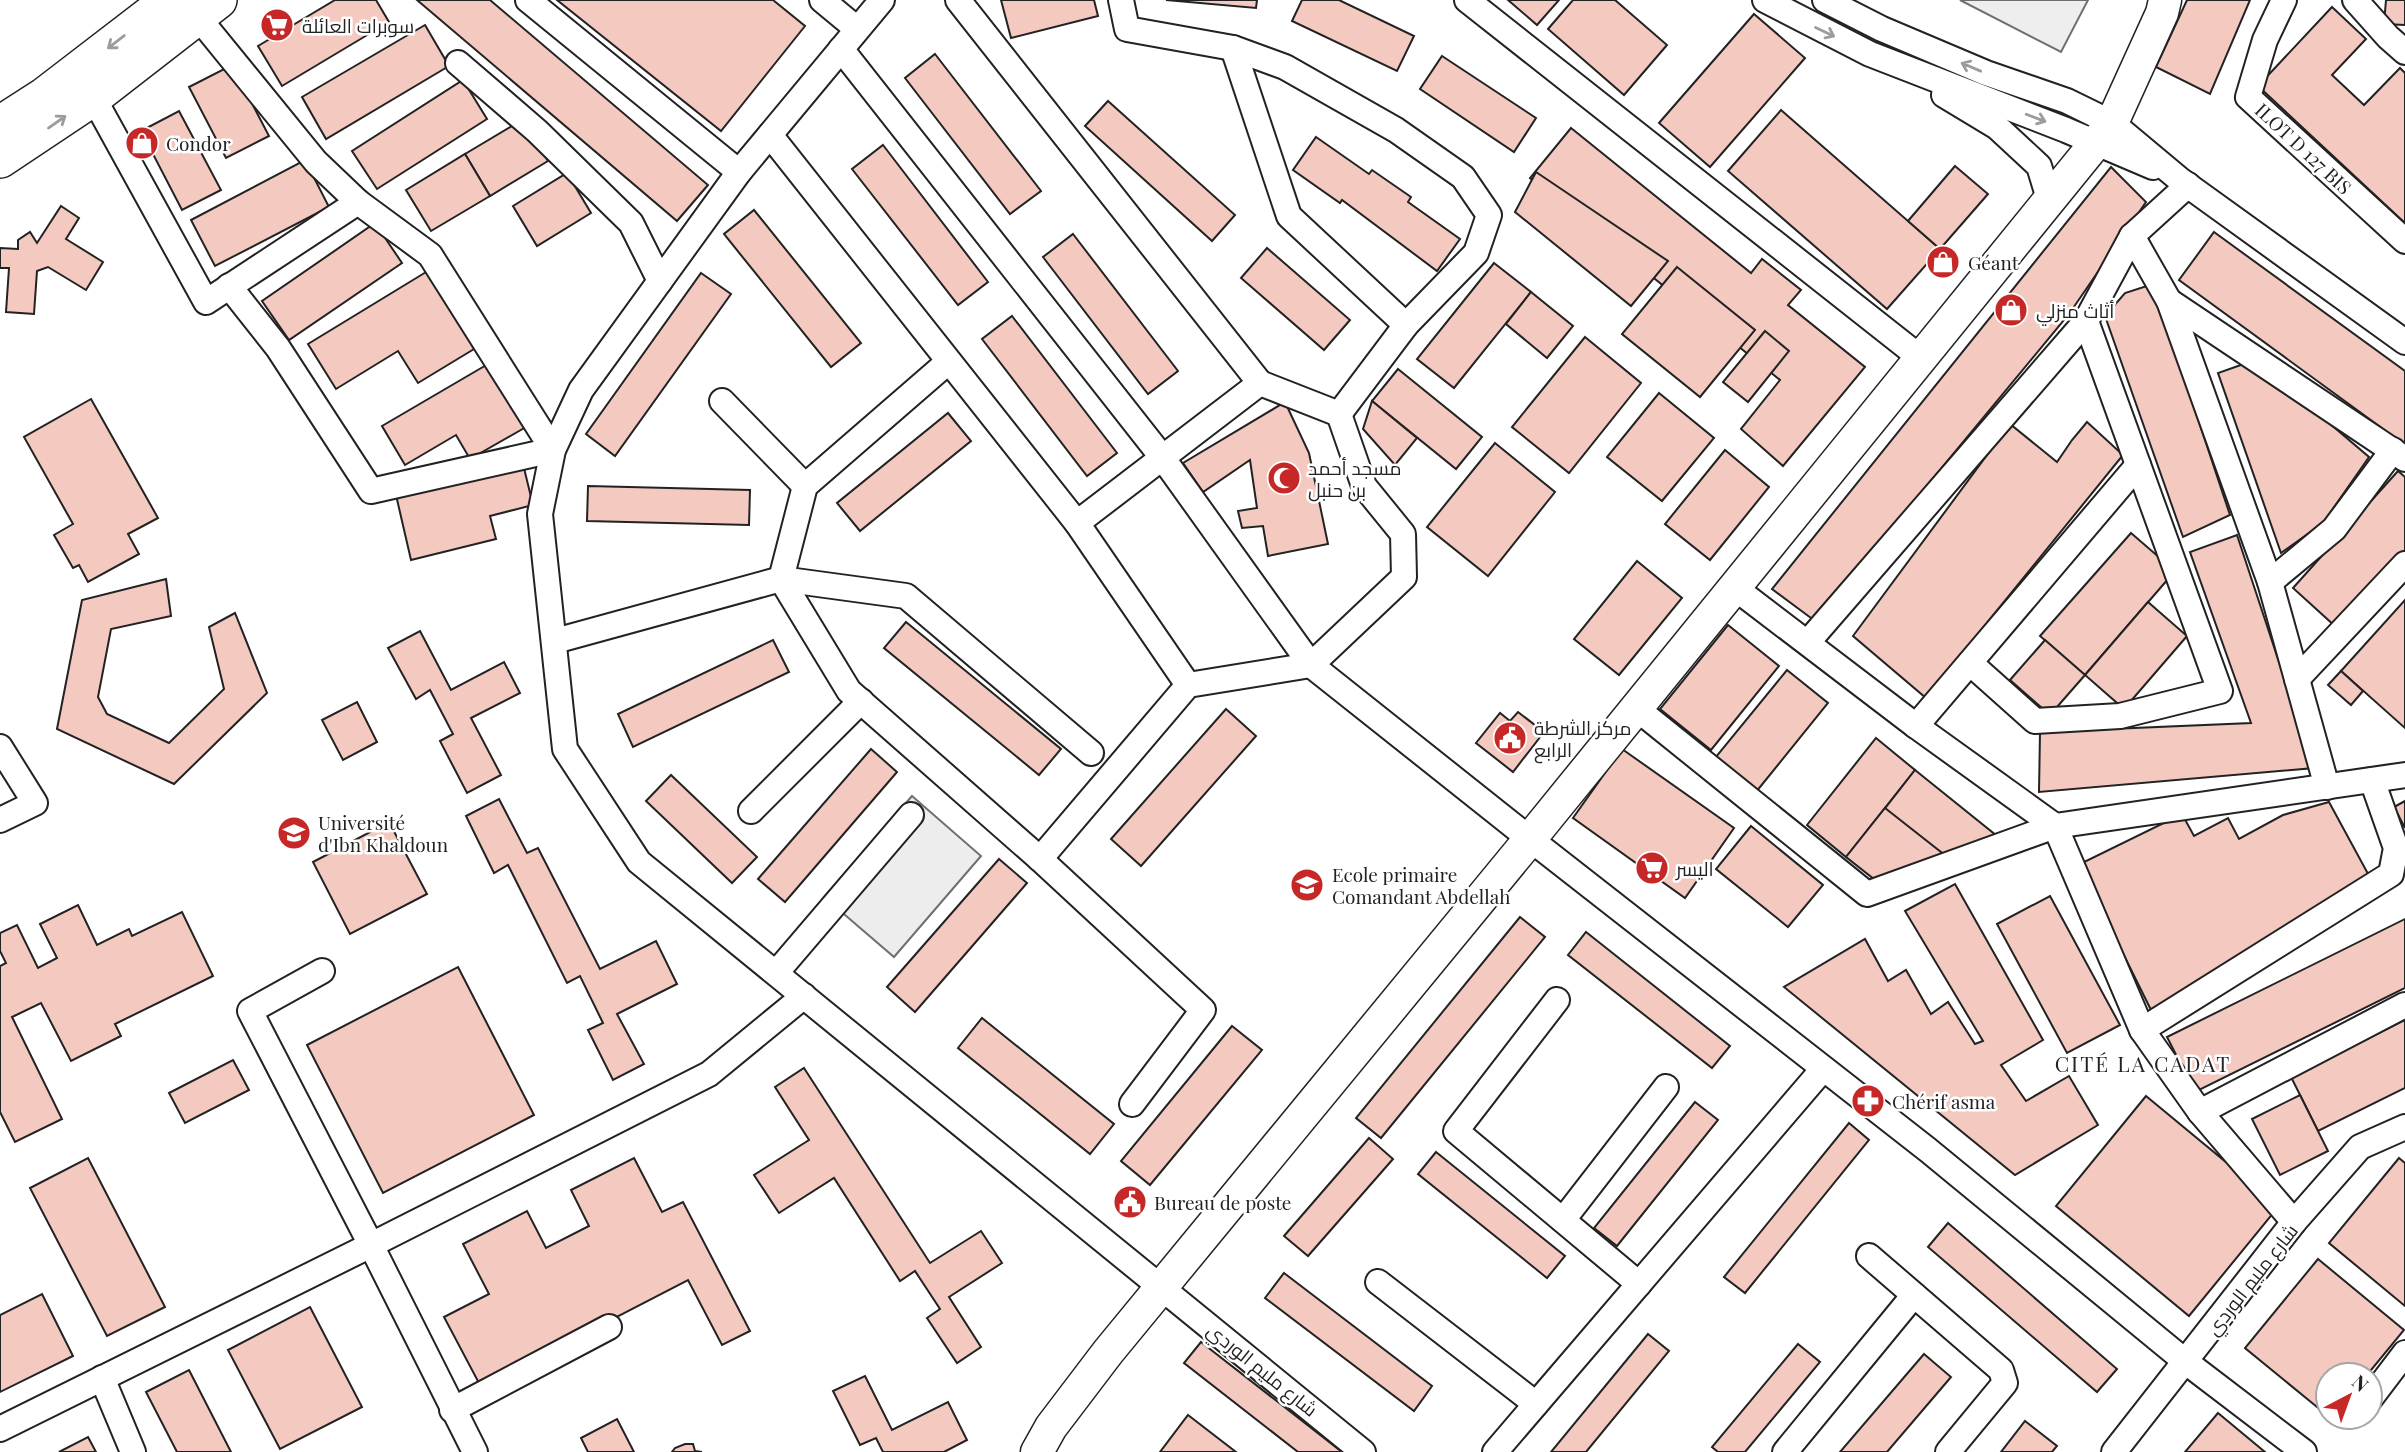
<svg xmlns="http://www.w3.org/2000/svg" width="2405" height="1452" font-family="'Playfair Display',Cairo,serif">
	<rect width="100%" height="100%" fill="#fff"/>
	<polygon fill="#eee" stroke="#6f6f6f" stroke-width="2" points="1960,0 2088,0 2061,52"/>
	<polygon fill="#ededed" stroke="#6f6f6f" stroke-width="2" points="912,796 981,856 894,957 824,897"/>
	<g fill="#f3c9c0" stroke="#222" stroke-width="2">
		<polygon points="335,0 376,0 389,22 282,86 258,46"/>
		<polygon points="417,0 490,0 708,185 677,221"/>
		<polygon points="557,0 773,0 805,26 721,131"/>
		<polygon points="1001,0 1094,0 1098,16 1011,38"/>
		<polygon points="1166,0 1257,0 1256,8"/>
		<polygon points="1302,0 1339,0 1414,36 1397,71 1292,21"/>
		<polygon points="1508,0 1559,0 1537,25"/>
		<polygon points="1573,0 1615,0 1667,45 1624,95 1548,29"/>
		<polygon points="2187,0 2250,0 2210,94 2156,67"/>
		<polygon points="2386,0 2405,0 2405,25 2384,24"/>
		<polygon points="2332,7 2366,39 2332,75 2364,105 2400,68 2405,73 2405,223 2258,86"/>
		<polygon points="1754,14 1805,58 1710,167 1659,123"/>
		<polygon points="425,25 449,66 326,139 302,97"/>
		<polygon points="935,54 1041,191 1010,214 905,78"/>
		<polygon points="1442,56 1536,118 1514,152 1420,89"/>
		<polygon points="232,65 269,136 226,158 189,87"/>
		<polygon points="463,80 487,119 377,189 352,151"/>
		<polygon points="1108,101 1235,215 1212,241 1085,126"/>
		<polygon points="1781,110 1940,249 1887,309 1728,171"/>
		<polygon points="179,111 221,190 182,210 141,131"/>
		<polygon points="522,120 548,161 490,196 465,154"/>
		<polygon points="1571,128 1751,273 1762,259 1801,290 1788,305 1865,367 1783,466 1741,429 1780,380 1530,178"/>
		<polygon points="1316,137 1369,174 1372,170 1411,197 1408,202 1460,239 1437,271 1342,200 1340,203 1293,170"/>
		<polygon points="883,145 988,282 958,305 852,169"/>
		<polygon points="465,154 490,196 431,231 406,190"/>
		<polygon points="305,160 329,207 215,266 191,220"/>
		<polygon points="1955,166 1988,194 1940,249 1908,221"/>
		<polygon points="2111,167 2146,202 2069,314 1815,621 1772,589"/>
		<polygon points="1536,172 1668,261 1631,306 1515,212"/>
		<polygon points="567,173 591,213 537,246 513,206"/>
		<polygon points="61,206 79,218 66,239 103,262 86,290 48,267 37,271 34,314 6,312 9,268 0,268 0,248 18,249 18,240 30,232 37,243"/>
		<polygon points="754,210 861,343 831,367 724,234"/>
		<polygon points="375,223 402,263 289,340 262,301"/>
		<polygon points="2214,232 2405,371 2405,445 2179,280"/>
		<polygon points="1073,234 1178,371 1148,394 1043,257"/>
		<polygon points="1267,248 1350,320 1324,350 1241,278"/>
		<polygon points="1494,263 1531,292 1454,388 1417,359"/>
		<polygon points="1677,267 1755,330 1700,397 1622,334"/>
		<polygon points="431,269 479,346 418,383 398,351 336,389 308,344"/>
		<polygon points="701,273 731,294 615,456 586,434"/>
		<polygon points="2153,284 2230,515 2183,537 2105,316 2125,293"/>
		<polygon points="1531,292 1573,326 1547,358 1506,324"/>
		<polygon points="1012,316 1117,453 1087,476 982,339"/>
		<polygon points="1765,331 1789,351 1748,402 1723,382"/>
		<polygon points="1585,337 1641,383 1569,473 1512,427"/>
		<polygon points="2255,360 2369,457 2323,523 2281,553 2218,373"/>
		<polygon points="488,364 526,427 470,459 456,435 405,465 382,426"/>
		<polygon points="1398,369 1482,437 1456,469 1372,401"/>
		<polygon points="1659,393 1714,438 1662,501 1607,457"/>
		<polygon points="91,399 158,518 128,534 139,554 88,582 79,565 73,568 54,535 73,524 24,437"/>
		<polygon points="1372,401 1417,438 1395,465 1363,429"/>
		<polygon points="1285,402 1309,453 1328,544 1268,556 1263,526 1242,528 1238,511 1257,508 1250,460 1203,492 1183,463"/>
		<polygon points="948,413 971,441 860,531 837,503"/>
		<polygon points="2087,422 2123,455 1926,698 1853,636 2010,424 2057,462 2072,440"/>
		<polygon points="1495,443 1555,492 1488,576 1427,527"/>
		<polygon points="1725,450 1769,487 1710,560 1665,524"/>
		<polygon points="523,464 533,505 490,516 496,539 411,560 396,495"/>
		<polygon points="2398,471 2405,477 2405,550 2336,627 2293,588"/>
		<polygon points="588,486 750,490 749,525 587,521"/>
		<polygon points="2131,533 2175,571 2085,675 2040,636"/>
		<polygon points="2237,535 2314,768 2039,792 2040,732 2251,723 2190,552"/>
		<polygon points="1637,561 1682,598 1619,675 1574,639"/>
		<polygon points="166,579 171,616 111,629 98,697 107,714 169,743 224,689 209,627 235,613 267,693 174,784 57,729 82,600"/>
		<polygon points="2405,600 2405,728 2341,671"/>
		<polygon points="2148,602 2187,636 2124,709 2085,675"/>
		<polygon points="906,622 1061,749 1039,775 884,648"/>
		<polygon points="1728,625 1779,666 1711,750 1660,709"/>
		<polygon points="420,631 451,690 504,662 520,693 471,718 501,775 467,793 440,741 453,734 430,690 416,699 388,648"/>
		<polygon points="773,640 789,672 633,747 618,714"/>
		<polygon points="2045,640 2085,675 2050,715 2010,680"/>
		<polygon points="1787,670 1828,703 1756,792 1715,758"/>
		<polygon points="2341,671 2363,691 2351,705 2328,685"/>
		<polygon points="357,702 377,742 343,760 322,720"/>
		<polygon points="1226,709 1256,736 1141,866 1111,839"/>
		<polygon points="1518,712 1544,732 1513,772 1476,743 1500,713 1510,721"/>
		<polygon points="1876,738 1915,770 1846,857 1807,825"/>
		<polygon points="871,749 897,772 785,902 758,879"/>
		<polygon points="1622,749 1734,828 1685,898 1573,818"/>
		<polygon points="1915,770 1997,836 1946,856 1883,811"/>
		<polygon points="671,775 757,857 732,883 646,801"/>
		<polygon points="499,799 527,853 538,848 600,969 656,941 677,984 617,1014 644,1064 613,1080 588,1030 603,1023 580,976 567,983 508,865 494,873 466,816"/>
		<polygon points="2405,801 2405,828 2394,807"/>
		<polygon points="2329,802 2373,883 2328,905 2151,1010 2100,907 2082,863 2182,814 2194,836 2228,818 2239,839 2283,815"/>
		<polygon points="1885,808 1946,856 1879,883 1846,857"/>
		<polygon points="389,822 427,894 350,934 313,862"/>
		<polygon points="1751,826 1823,885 1788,927 1716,869"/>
		<polygon points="999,859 1027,883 915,1012 887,987"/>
		<polygon points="1955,884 2043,1040 2001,1065 2026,1101 2069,1076 2098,1125 2015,1175 1784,987 1865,939 1888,981 1906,970 1931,1014 1948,1002 1975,1044 1983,1041 1905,911"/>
		<polygon points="2050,896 2120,1025 2067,1053 1997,924"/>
		<polygon points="78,905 97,945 129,929 132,936 182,912 213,976 115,1024 121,1036 71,1061 41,1003 12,1017 62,1119 15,1142 0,1112 0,966 6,963 0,951 0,933 17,925 38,968 57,958 40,924"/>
		<polygon points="1520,917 1545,937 1381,1138 1356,1118"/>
		<polygon points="2405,919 2405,988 2195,1092 2167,1037"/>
		<polygon points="1586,932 1730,1046 1712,1068 1568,955"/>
		<polygon points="458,967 534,1115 383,1193 307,1045"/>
		<polygon points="982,1018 1114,1124 1090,1154 958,1048"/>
		<polygon points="2405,1020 2405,1088 2318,1131 2291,1077"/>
		<polygon points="1232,1026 1262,1050 1150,1185 1121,1161"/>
		<polygon points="233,1060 249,1090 185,1123 169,1093"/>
		<polygon points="804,1068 930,1263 981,1231 1002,1263 949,1297 981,1347 957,1363 927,1318 940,1309 915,1271 900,1281 834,1178 779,1213 754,1175 809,1140 775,1087"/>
		<polygon points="2300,1095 2328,1151 2280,1175 2252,1119"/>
		<polygon points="2146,1096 2279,1206 2189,1316 2056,1206"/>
		<polygon points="1695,1102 1718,1120 1617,1246 1594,1228"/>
		<polygon points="1849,1123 1869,1140 1745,1293 1724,1277"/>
		<polygon points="1369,1138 1393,1159 1308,1256 1284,1236"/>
		<polygon points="1436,1152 1565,1256 1547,1278 1418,1174"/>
		<polygon points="88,1158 165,1307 107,1336 30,1188"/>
		<polygon points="634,1158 662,1212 683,1202 750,1331 722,1345 688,1280 481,1387 444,1317 489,1294 463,1244 527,1211 546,1248 589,1226 571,1190"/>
		<polygon points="2399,1158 2405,1163 2405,1306 2329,1243"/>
		<polygon points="1948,1223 2117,1369 2097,1392 1928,1247"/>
		<polygon points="2318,1259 2404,1330 2367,1375 2328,1375 2328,1416 2245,1348"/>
		<polygon points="1284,1273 1432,1386 1414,1411 1265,1298"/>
		<polygon points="42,1294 73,1356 0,1392 0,1315"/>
		<polygon points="310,1307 362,1407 280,1449 228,1350"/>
		<polygon points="1648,1334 1669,1351 1586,1452 1551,1452"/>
		<polygon points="1201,1342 1342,1452 1298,1452 1184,1363"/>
		<polygon points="1798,1344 1820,1362 1745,1452 1718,1452 1712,1447"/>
		<polygon points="1924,1354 1951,1377 1887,1452 1840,1452"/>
		<polygon points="189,1370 231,1452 177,1452 146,1392"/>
		<polygon points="865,1376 892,1430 948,1402 967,1440 944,1452 883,1452 876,1438 860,1445 833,1391"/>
		<polygon points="2218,1413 2265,1452 2185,1452"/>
		<polygon points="1188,1415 1236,1452 1160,1452"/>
		<polygon points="617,1419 634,1452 588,1452 581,1438"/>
		<polygon points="2025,1421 2057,1446 2052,1452 2001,1452"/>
		<polygon points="88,1437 96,1452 59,1452"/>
		<polygon points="685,1444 693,1444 695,1451 702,1452 672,1452 675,1448"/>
	</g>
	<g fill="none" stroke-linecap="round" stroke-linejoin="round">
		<defs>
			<g id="minor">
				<polyline points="528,0 739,172"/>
				<polyline points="822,0 857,29"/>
				<polyline points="882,0 739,172 581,390 553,450 540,514 565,749 639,862 1363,1452"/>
				<polyline points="958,0 1260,383"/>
				<polyline points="1121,0 1127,29 1233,48 1285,67 1396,130 1463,177 1489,215 1476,253 1406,325 1339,414"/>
				<polyline points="1467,0 1922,359"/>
				<polyline points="1765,0 1870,54 2066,130 2153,167"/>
				<polyline points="1825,0 1882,29 1986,73 2067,101 2112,123 2179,179 2405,342"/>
				<polyline points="2284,0 2265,40 2248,97 2405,241"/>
				<polyline points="2355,0 2388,37 2405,52"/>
				<polyline points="197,16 316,162 358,202 430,255 553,450 371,491 278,348 229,286"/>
				<polyline points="1233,48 1289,216 1406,325"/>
				<polyline points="841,49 1162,457 1311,665 1530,839 1928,1150 2186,1362 2304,1452"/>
				<polyline points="458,63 537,131 631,223 660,281"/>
				<polyline points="1944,95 1997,127 2039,166 2050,202"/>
				<polyline points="93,97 206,302 358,202"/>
				<polyline points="770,135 1077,523 1188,685"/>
				<polyline points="2132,236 2169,301 2270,582 2327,787"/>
				<polyline points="2169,301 2405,459"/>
				<polyline points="948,362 805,486 781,579 849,691 1040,859 1203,1010 1132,1104"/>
				<polyline points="722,401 805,486"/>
				<polyline points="2270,582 2334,529 2393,450"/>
				<polyline points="1735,588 1916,726 2055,826 2405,775"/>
				<polyline points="555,641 781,579 906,596 1091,753"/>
				<polyline points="1808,642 2086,321"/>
				<polyline points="1970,663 2035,721 2120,716 2220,691 2086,321 2132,236 2188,185"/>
				<polyline points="2297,679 2405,564"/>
				<polyline points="1636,708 1867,894 2055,826 2142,1030 2200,1112 2294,1222"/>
				<polyline points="1916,726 2138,465"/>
				<polyline points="0,747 35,803 0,820"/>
				<polyline points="751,811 861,701"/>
				<polyline points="1040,859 1188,685 1311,665 1404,577 1403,534 1364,486 1339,414 1260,383 1077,523"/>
				<polyline points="776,973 911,815"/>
				<polyline points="1557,1000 1456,1131 1639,1284"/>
				<polyline points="2142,1030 2391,874 2396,848 2372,780"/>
				<polyline points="2200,1112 2405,1005"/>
				<polyline points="1563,1220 1666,1087"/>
				<polyline points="1869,1256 2001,1370 2005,1383 1948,1452"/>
				<polyline points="1378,1282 1536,1404"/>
				<polyline points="102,1378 133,1452"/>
				<polyline points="2370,1399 2405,1353"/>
				<polyline points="452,1410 609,1327"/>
				<polyline points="0,1429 371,1245 250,1011 322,971"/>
				<polyline points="475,1452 371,1245 709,1074 804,996"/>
				<polyline points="1495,1452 1823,1069"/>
				<polyline points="1785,1452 1914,1295"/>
				<polyline points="2114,1452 2294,1222 2360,1147 2405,1127"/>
			</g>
			<polyline id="major" points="1037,1452 1051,1427 1108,1352 1530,839 2112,123 2162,13 2165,0"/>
			<g id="highway">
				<polyline points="0,125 45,96 170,0"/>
				<polyline points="0,159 93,97 218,0"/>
			</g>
		</defs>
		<use href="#minor" stroke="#222" stroke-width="28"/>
		<use href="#major" stroke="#222" stroke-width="35"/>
		<use href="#highway" stroke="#222" stroke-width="40"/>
		<use href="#minor" stroke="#fff" stroke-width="24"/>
		<use href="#major" stroke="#fff" stroke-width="32"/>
		<use href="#highway" stroke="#fff" stroke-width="37"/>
	</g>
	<defs><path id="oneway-shaft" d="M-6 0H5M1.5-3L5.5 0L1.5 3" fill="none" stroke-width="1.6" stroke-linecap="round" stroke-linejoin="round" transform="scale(1.75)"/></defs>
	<g stroke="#9c9c9c">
		<use href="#oneway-shaft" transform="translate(1825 32) rotate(26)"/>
		<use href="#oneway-shaft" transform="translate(116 42) rotate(142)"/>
		<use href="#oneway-shaft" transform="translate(1971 67) rotate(-157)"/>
		<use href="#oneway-shaft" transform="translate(2036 118) rotate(21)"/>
		<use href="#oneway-shaft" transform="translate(57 122) rotate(-35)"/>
	</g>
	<defs>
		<symbol id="supermarket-disc" viewBox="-11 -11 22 22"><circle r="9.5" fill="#c62828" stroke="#fff"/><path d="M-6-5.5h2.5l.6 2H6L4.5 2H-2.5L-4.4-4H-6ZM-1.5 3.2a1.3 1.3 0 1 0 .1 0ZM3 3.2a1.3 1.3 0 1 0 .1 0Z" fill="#fff"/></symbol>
		<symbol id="shop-disc" viewBox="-11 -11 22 22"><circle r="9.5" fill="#c62828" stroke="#fff"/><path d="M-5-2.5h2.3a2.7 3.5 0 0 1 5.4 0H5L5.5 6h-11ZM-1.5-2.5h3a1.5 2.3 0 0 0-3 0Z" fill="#fff"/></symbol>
		<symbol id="mosque-disc" viewBox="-11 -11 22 22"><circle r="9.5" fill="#c62828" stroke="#fff"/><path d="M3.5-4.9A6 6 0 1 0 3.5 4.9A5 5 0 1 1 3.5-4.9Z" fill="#fff"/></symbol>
		<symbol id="civic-disc" viewBox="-11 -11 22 22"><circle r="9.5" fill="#c62828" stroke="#fff"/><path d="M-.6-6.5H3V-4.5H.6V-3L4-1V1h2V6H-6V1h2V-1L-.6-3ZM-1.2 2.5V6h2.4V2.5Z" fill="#fff"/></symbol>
		<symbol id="university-disc" viewBox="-11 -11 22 22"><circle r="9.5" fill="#c62828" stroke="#fff"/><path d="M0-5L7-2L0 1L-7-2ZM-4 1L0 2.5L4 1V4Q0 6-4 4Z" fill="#fff"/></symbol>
		<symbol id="school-disc" viewBox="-11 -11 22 22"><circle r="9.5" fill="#c62828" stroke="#fff"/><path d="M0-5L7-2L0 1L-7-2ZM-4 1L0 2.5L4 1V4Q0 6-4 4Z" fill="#fff"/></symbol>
		<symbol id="pharmacy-disc" viewBox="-11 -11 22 22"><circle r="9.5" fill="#c62828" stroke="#fff"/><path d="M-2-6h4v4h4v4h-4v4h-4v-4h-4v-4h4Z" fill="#fff"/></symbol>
	</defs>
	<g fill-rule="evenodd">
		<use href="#supermarket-disc" x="258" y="6" width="38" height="38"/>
		<use href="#shop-disc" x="123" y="124" width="38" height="38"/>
		<use href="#shop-disc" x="1924" y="243" width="38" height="38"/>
		<use href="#shop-disc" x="1992" y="291" width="38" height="38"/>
		<use href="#mosque-disc" x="1265" y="459" width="38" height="38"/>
		<use href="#civic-disc" x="1491" y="719" width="38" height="38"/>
		<use href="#university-disc" x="275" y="814" width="38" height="38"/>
		<use href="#supermarket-disc" x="1633" y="849" width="38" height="38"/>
		<use href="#school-disc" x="1288" y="866" width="38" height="38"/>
		<use href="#pharmacy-disc" x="1849" y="1082" width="38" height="38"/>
		<use href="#civic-disc" x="1111" y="1183" width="38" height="38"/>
	</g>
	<g text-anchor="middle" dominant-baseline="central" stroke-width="5" stroke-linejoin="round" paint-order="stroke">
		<g font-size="19" fill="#222" stroke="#fff" text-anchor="start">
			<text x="302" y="25">سوبرات العائلة</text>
			<text x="166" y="143">Condor</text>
			<text x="1968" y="262">Géant</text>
			<text x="2036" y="310">أثاث منزلي</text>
			<text x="1308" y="467">مسجد أحمد<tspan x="1308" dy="22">بن حنبل</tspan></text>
			<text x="1534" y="727">مركز الشرطة<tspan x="1534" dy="22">الرابع</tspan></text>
			<text x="318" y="822">Université<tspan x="318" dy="22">d'Ibn Khaldoun</tspan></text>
			<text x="1676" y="868">اليسر</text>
			<text x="1332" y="874">Ecole primaire<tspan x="1332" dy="22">Comandant Abdellah</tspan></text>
			<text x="1892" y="1101">Chérif asma</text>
			<text x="1154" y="1202">Bureau de poste</text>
		</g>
		<g font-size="19" fill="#222" stroke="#fff">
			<text transform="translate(2304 148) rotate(43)">ILOT D 127 BIS</text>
			<text transform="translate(2251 1279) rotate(-52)">شارع مليم الوردي</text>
			<text transform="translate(1263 1369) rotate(39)">شارع مليم الوردي</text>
		</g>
		<g font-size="21" letter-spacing="2" fill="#222" stroke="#fff">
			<text x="2143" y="1063">CITÉ LA CADAT</text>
		</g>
	</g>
	<g transform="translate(2349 1396) rotate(41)"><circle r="33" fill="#ffffff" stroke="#a7a7a7" stroke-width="2"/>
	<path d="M0-5L12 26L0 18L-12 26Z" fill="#c62828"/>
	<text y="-10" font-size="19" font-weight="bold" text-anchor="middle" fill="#222222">N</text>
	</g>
</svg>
